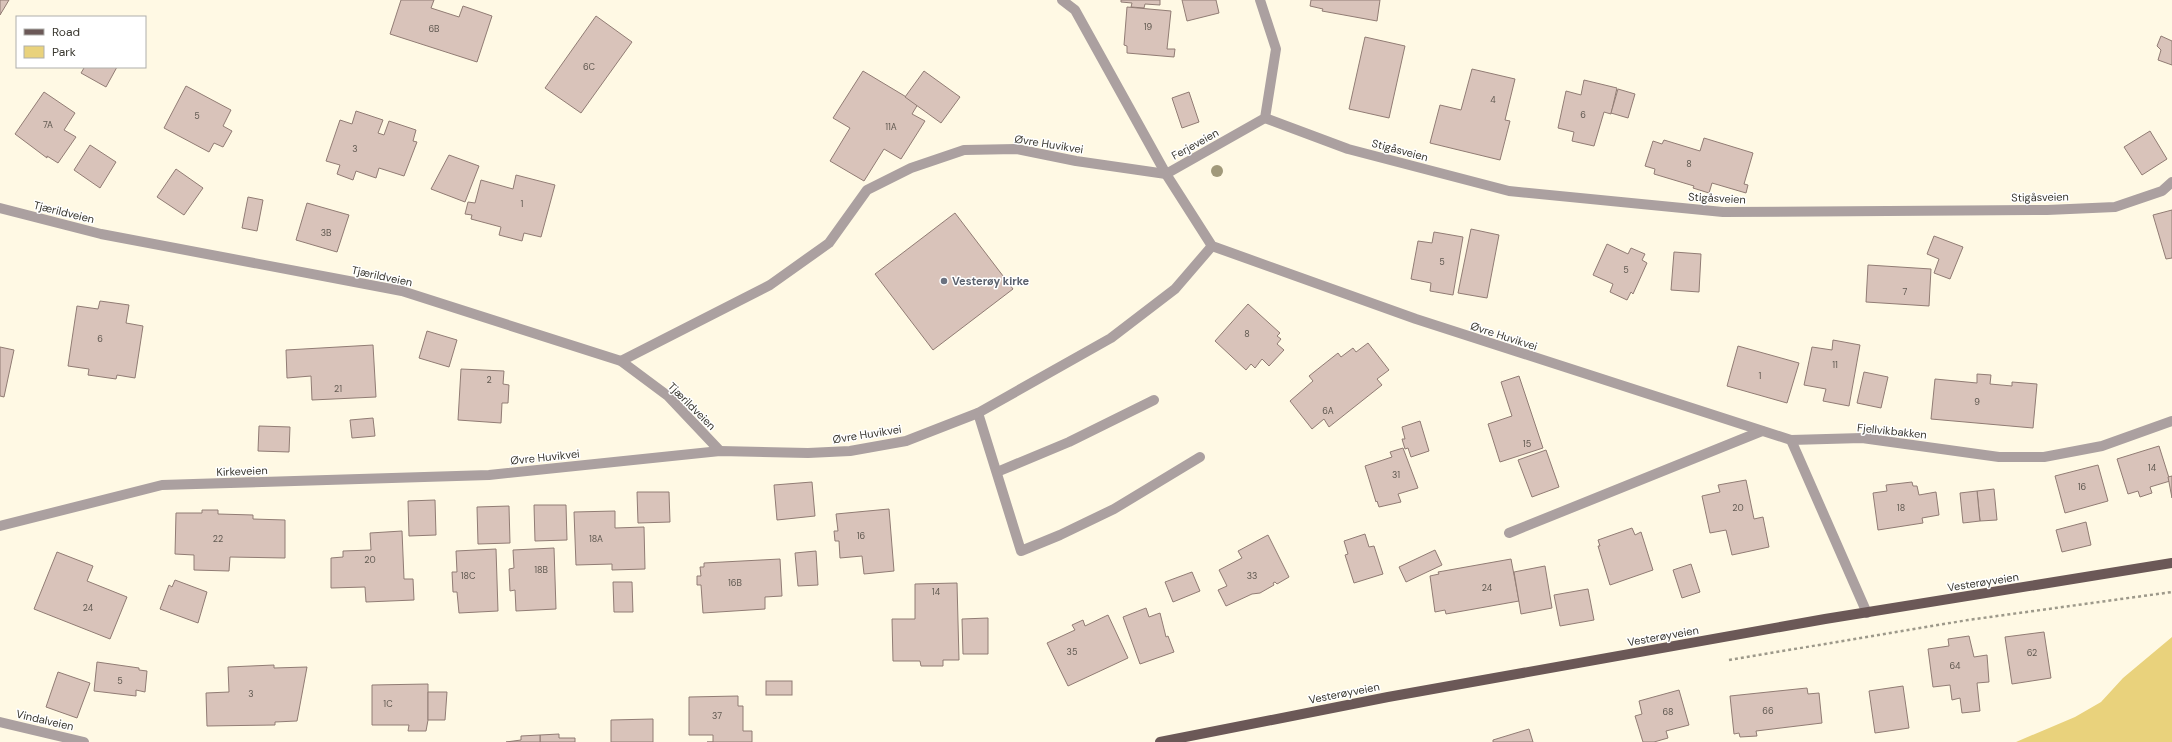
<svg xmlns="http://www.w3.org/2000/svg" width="2172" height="742" font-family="'DM Sans',sans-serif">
	<rect width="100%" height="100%" fill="#fff9e4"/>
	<polygon fill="#e9d27c" points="2172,637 2172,742 2016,742 2075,717 2101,702 2123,678"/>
	<g fill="#d9c3ba" stroke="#917c74">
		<polygon points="0,0 9,0 0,15"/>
		<polygon points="401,0 434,0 431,8 459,17 463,6 492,16 477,62 390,34"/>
		<polygon points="1121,0 1160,0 1160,5 1145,4 1144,8 1131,7 1132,3 1121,2"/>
		<polygon points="1182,0 1216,0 1219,13 1187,21"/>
		<polygon points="1311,0 1380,0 1377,21 1322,11 1323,9 1310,6"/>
		<polygon points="1127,7 1171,11 1167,49 1175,49 1174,57 1127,53 1127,46 1124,45"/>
		<polygon points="596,16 632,42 581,113 545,88"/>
		<polygon points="2161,36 2172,41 2172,65 2158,60 2161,50 2157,46"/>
		<polygon points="1365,37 1405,46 1389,118 1349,109"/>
		<polygon points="81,67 117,67 106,87 81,73 84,68"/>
		<polygon points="1472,69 1515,79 1505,120 1510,121 1500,160 1430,143 1440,105 1461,110"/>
		<polygon points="863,71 918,104 912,114 925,121 901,159 884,149 864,181 830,161 850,128 833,118"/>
		<polygon points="924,71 960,97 941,123 905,97"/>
		<polygon points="1584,80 1617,88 1611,114 1604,112 1594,146 1572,141 1574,132 1558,128 1566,91 1581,95"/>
		<polygon points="186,86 231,110 223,126 232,131 223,147 214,143 209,152 164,128"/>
		<polygon points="1618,89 1635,94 1628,118 1611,113"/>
		<polygon points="44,92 75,113 64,130 76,137 58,163 47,156 47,158 15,134"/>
		<polygon points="1189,92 1199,122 1182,128 1172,98"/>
		<polygon points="356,111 383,120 378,133 384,135 389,121 416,130 413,141 417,142 404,176 379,168 376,178 356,171 353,180 337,174 340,165 326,161 340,120 352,124"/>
		<polygon points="2150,131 2167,159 2142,175 2124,147"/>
		<polygon points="1704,138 1753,153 1744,184 1748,185 1746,193 1712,183 1709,193 1693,188 1694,186 1654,174 1655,169 1645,166 1653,141 1662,144 1664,140 1700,151"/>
		<polygon points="90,145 116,162 100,188 74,170"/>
		<polygon points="449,155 479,166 465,202 431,189"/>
		<polygon points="176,169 203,188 184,215 157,197"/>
		<polygon points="516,175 555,185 541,237 524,233 522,241 499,235 501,227 471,219 472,215 465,214 468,202 475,203 481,180 513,189"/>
		<polygon points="248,197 263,200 257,231 242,228"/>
		<polygon points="307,203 349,215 337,252 296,240"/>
		<polygon points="2172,210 2172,258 2166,259 2153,215"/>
		<polygon points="955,213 1013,289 933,350 875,274"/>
		<polygon points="1471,229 1499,235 1487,298 1458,293"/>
		<polygon points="1434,232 1463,237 1453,295 1430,291 1431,283 1411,279 1418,241 1432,243"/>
		<polygon points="1934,236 1963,247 1950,279 1934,273 1939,259 1927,254"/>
		<polygon points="1607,244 1628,254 1631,248 1645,254 1642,260 1647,263 1633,294 1631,292 1627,300 1610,292 1613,284 1593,275"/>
		<polygon points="1674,252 1701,254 1699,292 1671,290"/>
		<polygon points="1868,265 1931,269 1929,306 1866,302"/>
		<polygon points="100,301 129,305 126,323 143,326 135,378 117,375 116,379 88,375 89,369 68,366 77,306 98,309"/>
		<polygon points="1248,304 1280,333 1277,336 1281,339 1277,344 1284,350 1269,366 1262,359 1255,368 1251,364 1246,370 1215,341"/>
		<polygon points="427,331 457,340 449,367 419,358"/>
		<polygon points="1833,340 1860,345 1849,406 1823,401 1826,389 1804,385 1812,347 1832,350"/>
		<polygon points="1368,343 1389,370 1377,379 1382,385 1329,427 1324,419 1312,429 1290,401 1313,381 1309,376 1338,353 1341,357 1353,348 1356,352"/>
		<polygon points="373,345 376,397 312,400 311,376 287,378 286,350"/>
		<polygon points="1738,346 1799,363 1787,403 1727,386"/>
		<polygon points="0,347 14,350 4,397 0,396"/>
		<polygon points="461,369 504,371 503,384 509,385 508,403 502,403 501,423 458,420"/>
		<polygon points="1864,372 1888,377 1881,408 1857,403"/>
		<polygon points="1977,374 1991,375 1990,384 2012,386 2012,382 2037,384 2033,428 1931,419 1935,379 1977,383"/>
		<polygon points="1519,376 1543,448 1500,462 1488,424 1512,416 1501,382"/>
		<polygon points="373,418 375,436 352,438 350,420"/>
		<polygon points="1420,421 1429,451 1411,457 1408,448 1405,449 1402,439 1405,439 1402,427"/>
		<polygon points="259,426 290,427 289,452 258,451"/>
		<polygon points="2159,446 2170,481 2150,487 2152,493 2140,497 2138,491 2128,494 2117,459"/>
		<polygon points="1403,448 1418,488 1398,494 1401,502 1379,507 1377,501 1376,502 1365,466 1392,457 1390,452"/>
		<polygon points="1546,450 1559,487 1532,497 1518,460"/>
		<polygon points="2098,465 2108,501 2065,513 2055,476"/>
		<polygon points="2172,476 2172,498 2168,477"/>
		<polygon points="1746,480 1754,519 1763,517 1769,547 1732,555 1726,530 1710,533 1702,496 1720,492 1718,485"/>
		<polygon points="812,482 815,516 777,520 774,485"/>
		<polygon points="1912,482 1913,486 1917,486 1919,495 1936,492 1939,515 1922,518 1923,523 1878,530 1873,493 1887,491 1886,485"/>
		<polygon points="1994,489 1997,520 1980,521 1977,491"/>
		<polygon points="1977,491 1980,521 1963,523 1960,493"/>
		<polygon points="637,492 669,492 670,522 638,523"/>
		<polygon points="435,500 436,535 409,536 408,501"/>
		<polygon points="534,505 566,505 567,540 535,541"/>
		<polygon points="509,506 510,543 478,544 477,507"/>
		<polygon points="889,509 894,571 864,574 862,556 840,558 839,541 835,541 834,531 838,531 836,514"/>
		<polygon points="202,510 218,510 218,514 253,515 253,519 285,520 285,558 230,557 229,571 194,570 194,555 175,554 176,513 202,513"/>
		<polygon points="615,511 615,528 644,527 645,569 612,570 612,564 576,565 574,512"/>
		<polygon points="2086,522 2091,545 2062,552 2056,530"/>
		<polygon points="1632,528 1635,535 1641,532 1653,570 1610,585 1598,546 1600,546 1598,540"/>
		<polygon points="402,531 404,579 413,579 414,600 366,602 365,587 331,588 331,558 343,557 343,551 371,550 370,533"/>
		<polygon points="1365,534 1369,547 1374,546 1383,574 1354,583 1345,555 1348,554 1344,541"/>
		<polygon points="1268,535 1289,577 1277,584 1275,582 1273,583 1274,585 1260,593 1252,594 1226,606 1218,590 1227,586 1219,570 1242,558 1238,551"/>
		<polygon points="554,548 556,609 516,611 515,590 510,591 509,569 514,568 513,550"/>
		<polygon points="496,549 498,611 459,613 457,592 453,592 452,572 457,572 456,551"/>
		<polygon points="1435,550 1442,565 1406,582 1399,567"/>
		<polygon points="816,551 818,585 798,586 795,553"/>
		<polygon points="57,552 93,566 87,581 127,597 110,639 34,609"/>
		<polygon points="780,559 782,596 765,597 765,609 703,613 701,585 697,585 697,576 701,576 700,567 704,567 704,563"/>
		<polygon points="1511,559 1519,601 1446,614 1445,610 1435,612 1430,576 1439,574 1438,572"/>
		<polygon points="1691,564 1700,592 1682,598 1673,570"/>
		<polygon points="1545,566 1552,608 1521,614 1514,572"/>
		<polygon points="1192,572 1200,591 1173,602 1165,582"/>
		<polygon points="175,580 207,592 198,623 160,609 169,585 172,587"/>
		<polygon points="613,582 632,582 633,612 614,612"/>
		<polygon points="957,583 959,660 943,660 943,666 921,666 920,661 893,661 892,619 915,619 915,584"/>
		<polygon points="1588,589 1594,620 1560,626 1554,595"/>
		<polygon points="1146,608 1149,617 1160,613 1166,637 1168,636 1174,652 1140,664 1123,617"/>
		<polygon points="1108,615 1128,658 1068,686 1047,643 1075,630 1072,625 1083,620 1085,626"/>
		<polygon points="988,618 988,654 963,654 962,619"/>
		<polygon points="2044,632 2051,678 2012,684 2005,637"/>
		<polygon points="1969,636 1974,657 1987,655 1989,682 1977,683 1980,711 1962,713 1960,698 1952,700 1950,685 1933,687 1928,649 1949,646 1948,639"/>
		<polygon points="97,662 139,668 139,670 147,671 145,692 136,690 136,696 94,691"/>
		<polygon points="274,665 274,668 307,667 297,721 275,722 275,725 207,726 206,693 229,692 228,667"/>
		<polygon points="58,672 90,683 77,718 46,707"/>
		<rect x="766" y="681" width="26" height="14"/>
		<polygon points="428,684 428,720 426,731 408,731 409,725 372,725 372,685"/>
		<polygon points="1903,686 1909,728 1875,733 1869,691"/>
		<polygon points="1807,688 1808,694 1819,693 1822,723 1756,731 1757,736 1740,737 1739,733 1734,734 1730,696"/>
		<polygon points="1679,690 1689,725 1666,731 1668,738 1654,742 1643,742 1635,716 1642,714 1639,701"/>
		<polygon points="428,692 447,692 445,720 428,720"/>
		<polygon points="738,696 738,706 743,706 743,731 752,731 752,742 707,742 713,742 713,735 689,735 689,697"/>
		<polygon points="653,719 653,742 611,742 611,720"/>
		<polygon points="1529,729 1533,742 1493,742 1493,740"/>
		<polygon points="559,734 559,738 575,738 575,742 540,742 540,735"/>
		<polygon points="540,735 540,742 506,742 521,740 521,736"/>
	</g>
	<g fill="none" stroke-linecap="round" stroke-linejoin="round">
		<polyline stroke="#9d998a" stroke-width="2.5" stroke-dasharray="3 3" stroke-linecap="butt" points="1729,660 1968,620 2172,592"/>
		<g stroke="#aba0a0" stroke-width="10">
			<polyline points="1062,0 1075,10 1166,174 1212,246 1416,319 1791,440 1862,438 1999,457 2044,457 2102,446 2172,421"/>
			<polyline points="1265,118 1348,149 1509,191 1723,212 2047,210 2115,207 2162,191 2172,182"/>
			<polyline points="1166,174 1265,118 1276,49 1260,0"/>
			<polyline points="0,208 101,234 402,291 621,361 668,396 720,451"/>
			<polyline points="621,361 770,285 829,243 867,190 911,168 964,150 1016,149 1076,161 1166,174"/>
			<polyline points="978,413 1021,551 1060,535 1114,509 1200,457"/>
			<polyline points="1791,440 1867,613"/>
			<polyline points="997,472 1069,442 1154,400"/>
			<polyline points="0,526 162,485 489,475 720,451 808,453 850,451 906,441 978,413 1111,338 1175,289 1212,246"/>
			<polyline points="1509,533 1762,431"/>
			<polyline points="0,722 84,742"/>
		</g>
		<polyline stroke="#6b5857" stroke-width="10" points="1160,742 1388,697 1825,619 2172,563"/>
	</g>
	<circle fill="#a1997a" cx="1217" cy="171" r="6"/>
	<circle fill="#6b7280" stroke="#fff" stroke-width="1.5" cx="944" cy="281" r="4"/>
	<g text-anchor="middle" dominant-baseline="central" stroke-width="3" stroke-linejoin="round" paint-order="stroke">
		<g font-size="9" fill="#605951">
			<text x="1148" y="27">19</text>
			<text x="434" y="29">6B</text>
			<text x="589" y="67">6C</text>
			<text x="1493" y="100">4</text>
			<text x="1583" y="115">6</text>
			<text x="197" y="116">5</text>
			<text x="48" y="125">7A</text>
			<text x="891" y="127">11A</text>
			<text x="355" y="149">3</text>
			<text x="1689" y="164">8</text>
			<text x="522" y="204">1</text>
			<text x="326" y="233">3B</text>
			<text x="1442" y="262">5</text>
			<text x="1626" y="270">5</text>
			<text x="1905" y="292">7</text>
			<text x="1247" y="334">8</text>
			<text x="100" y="339">6</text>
			<text x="1835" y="365">11</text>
			<text x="1760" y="376">1</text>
			<text x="489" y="380">2</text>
			<text x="338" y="389">21</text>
			<text x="1977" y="402">9</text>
			<text x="1328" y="411">6A</text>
			<text x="1527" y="444">15</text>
			<text x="2152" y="468">14</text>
			<text x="1396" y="475">31</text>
			<text x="2082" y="487">16</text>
			<text x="1738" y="508">20</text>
			<text x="1901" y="508">18</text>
			<text x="861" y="536">16</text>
			<text x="218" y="539">22</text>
			<text x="596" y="539">18A</text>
			<text x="370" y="560">20</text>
			<text x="541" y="570">18B</text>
			<text x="468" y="576">18C</text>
			<text x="1252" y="576">33</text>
			<text x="735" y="583">16B</text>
			<text x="1487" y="588">24</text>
			<text x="936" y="592">14</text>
			<text x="88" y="608">24</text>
			<text x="1072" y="652">35</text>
			<text x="2032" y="653">62</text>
			<text x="1955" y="666">64</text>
			<text x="120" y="681">5</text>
			<text x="251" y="694">3</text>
			<text x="388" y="704">1C</text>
			<text x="1768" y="711">66</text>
			<text x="1668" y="712">68</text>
			<text x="717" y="716">37</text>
		</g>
		<g font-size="11" fill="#38362e" stroke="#fff">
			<text transform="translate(1049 144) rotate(9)">Øvre Huvikvei</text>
			<text transform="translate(1195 144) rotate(-29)">Ferjeveien</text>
			<text transform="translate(1400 150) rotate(15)">Stigåsveien</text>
			<text transform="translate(2040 197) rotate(-1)">Stigåsveien</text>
			<text transform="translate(1717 198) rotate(3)">Stigåsveien</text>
			<text transform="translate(64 212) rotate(14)">Tjærildveien</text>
			<text transform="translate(382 276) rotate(12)">Tjærildveien</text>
			<text transform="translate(1504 336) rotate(18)">Øvre Huvikvei</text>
			<text transform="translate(692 406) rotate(45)">Tjærildveien</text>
			<text transform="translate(1892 431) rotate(6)">Fjellvikbakken</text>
			<text transform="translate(867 434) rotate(-9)">Øvre Huvikvei</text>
			<text transform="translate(545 457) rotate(-6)">Øvre Huvikvei</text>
			<text transform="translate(242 471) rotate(-2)">Kirkeveien</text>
			<text transform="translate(1983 582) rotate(-9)">Vesterøyveien</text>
			<text transform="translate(1663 636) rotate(-10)">Vesterøyveien</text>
			<text transform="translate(1344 693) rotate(-11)">Vesterøyveien</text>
			<text transform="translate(45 720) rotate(13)">Vindalveien</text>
		</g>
		<g font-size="11" font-weight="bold" fill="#5b616d" stroke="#fff" text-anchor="start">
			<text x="952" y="281">Vesterøy kirke</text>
		</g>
	</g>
	<rect x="16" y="16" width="130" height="52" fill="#ffffff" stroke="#afafab"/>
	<rect x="24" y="29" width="20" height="6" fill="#6b5857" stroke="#afafab"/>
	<text x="52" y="36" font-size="12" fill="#38362e">Road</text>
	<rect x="24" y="46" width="20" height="12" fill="#e9d27c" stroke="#afafab"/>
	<text x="52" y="56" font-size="12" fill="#38362e">Park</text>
</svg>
